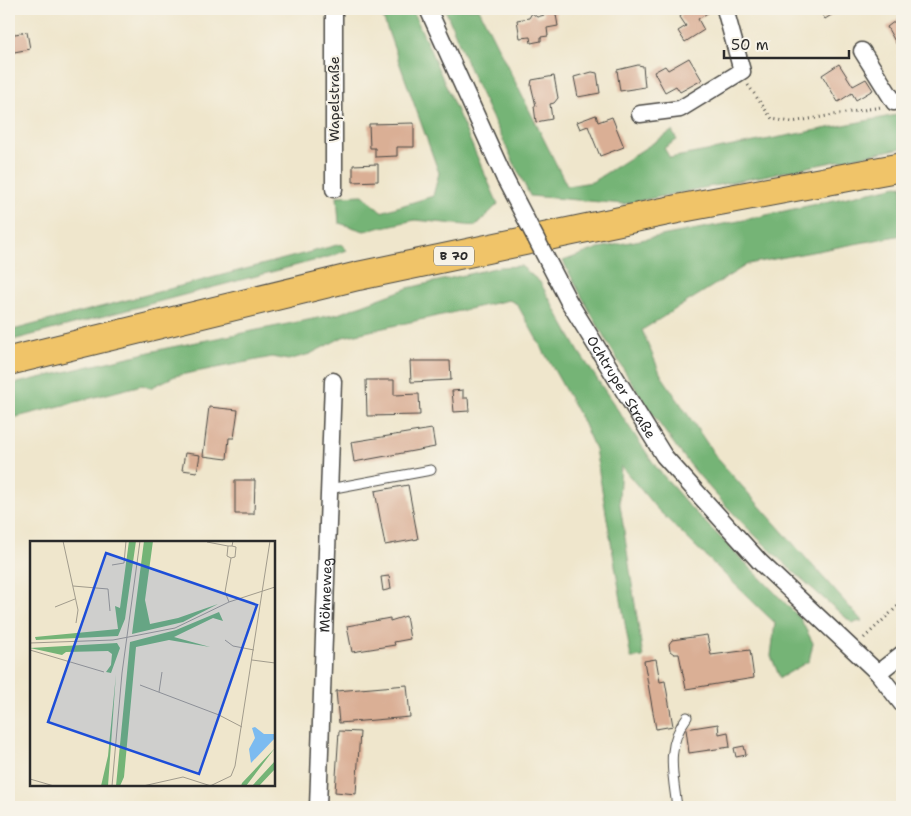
<svg xmlns="http://www.w3.org/2000/svg" width="911" height="816" font-family="'Shantell Sans',sans-serif">
	<rect width="100%" height="100%" fill="#f7f3e8"/>
	<filter id="ink" filterUnits="userSpaceOnUse"><feTurbulence type="fractalNoise" baseFrequency=".02" numOctaves="2"/><feDisplacementMap in="SourceGraphic" scale="10" xChannelSelector="R" yChannelSelector="G"/><feConvolveMatrix kernelMatrix="1 2 1 2 8 2 1 2 1" color-interpolation-filters="sRGB"/></filter>
	<filter id="wash" filterUnits="userSpaceOnUse"><feTurbulence type="fractalNoise" baseFrequency=".0096" numOctaves="4" result="noise"/><feDisplacementMap in="SourceGraphic" scale="20" xChannelSelector="R" yChannelSelector="G"/><feGaussianBlur stdDeviation="1.12" result="paint"/><feColorMatrix in="noise" values="0 0 0 0 0 0 0 0 0 0 0 0 0 0 0 0 0 1.4 0 .05"/><feComposite in="paint" operator="in"/></filter>
	<g filter="url(#wash)">
		<rect width="100%" height="100%" fill="#efe6cc"/>
		<g fill="#74b476" stroke="#507050">
			<polygon points="380,9 412,9 498,204 476,226 415,220 364,231 339,223 337,196 363,195 381,212 433,196 439,173"/>
			<polygon points="445,9 479,9 567,186 592,182 672,131 677,140 664,148 670,158 902,114 902,148 624,204 530,196 475,82"/>
			<path d="M902,185V235L748,264L642,330L661,375L717,458L862,621L852,623C802,580 753,537 709,487C650,420 604,340 563,261L599,248L744,220Z"/>
			<polygon points="341,244 347,250 332,256 9,341 9,331"/>
			<polygon points="521,266 540,282 579,352 656,467 690,507 800,618 813,643 809,661 780,678 771,656 775,623 657,509 621,466 619,498 643,657 631,658 595,449 581,418 517,304 509,300 343,337 310,354 288,360 272,357 175,376 150,388 142,385 9,419 9,385 167,348 338,314 408,288 499,267"/>
		</g>
		<g id="blocks">
			<g fill="#daaf95">
				<polygon points="542,9 555,9 558,26 547,28 548,36 541,37 541,41 531,43 530,37 520,38 517,20 529,18 532,13 537,17 544,15"/>
				<polygon points="679,9 707,9 709,12 698,19 704,30 685,42 678,31 686,26 680,17 682,13"/>
				<polygon points="818,9 841,9 825,19"/>
				<polygon points="899,18 902,19 902,42 897,45 887,27"/>
				<polygon points="27,32 30,49 9,53 9,35"/>
				<polygon points="689,58 702,80 680,92 676,86 665,92 654,72 665,66 668,70"/>
				<polygon points="839,64 853,86 866,79 873,90 856,100 852,93 838,102 822,75"/>
				<polygon points="638,65 643,66 645,87 620,91 617,70"/>
				<polygon points="592,72 597,73 600,93 578,97 574,77"/>
				<polygon points="554,76 558,98 554,103 550,104 552,119 536,122 534,106 536,106 531,85 532,80"/>
				<polygon points="596,115 598,122 612,117 624,147 600,156 588,126 580,129 577,122"/>
				<polygon points="414,123 414,147 397,147 397,156 375,157 375,148 370,148 369,124"/>
				<polygon points="378,164 378,181 353,182 353,165"/>
				<polygon points="410,361 450,361 451,380 411,382"/>
				<polygon points="366,380 394,380 394,395 419,394 420,415 367,416"/>
				<polygon points="463,390 463,398 468,398 469,411 454,412 452,391"/>
				<polygon points="209,407 238,410 234,438 229,438 227,459 203,456"/>
				<polygon points="432,429 435,447 354,462 351,442"/>
				<polygon points="185,453 200,455 197,472 182,470"/>
				<polygon points="235,480 255,480 254,514 235,514"/>
				<polygon points="408,485 418,539 385,545 375,491"/>
				<polygon points="389,576 391,589 383,591 381,577"/>
				<polygon points="406,616 410,639 394,642 395,645 352,652 347,626 390,618 390,621"/>
				<polygon points="707,635 711,655 750,650 754,678 686,689 679,654 674,654 670,651 669,644 672,640"/>
				<polygon points="656,659 660,682 665,681 673,726 656,729 644,661"/>
				<polygon points="407,685 410,717 339,723 336,691"/>
				<polygon points="718,724 719,734 728,732 730,747 689,753 686,729"/>
				<polygon points="339,731 360,732 356,794 335,792"/>
				<polygon points="744,746 746,755 736,757 734,748"/>
			</g>
		</g>
	</g>
	<g filter="url(#ink)">
		<use href="#blocks" fill-opacity="0" stroke="#484743" stroke-width="1"/>
		<g fill="none" stroke-linecap="round" stroke-linejoin="round">
			<defs>
				<g id="lane">
					<polyline points="329,489 431,470"/>
					<path d="M677,807C673,774 665,746 687,717"/>
				</g>
				<g id="street">
					<polyline points="428,9 505,179"/>
					<polyline points="862,51 894,102 902,100"/>
					<polyline points="640,114 680,109 742,71 725,9"/>
					<polyline points="334,189 334,9"/>
					<path id="s1" d="M569,302L664,456L760,562L878,673L902,704"/>
					<polyline points="878,673 902,654"/>
					<path id="s2" d="M318,807L333,381"/>
				</g>
				<polyline id="highway" points="9,361 358,276 682,208 902,167"/>
			</defs>
			<use href="#lane" stroke="#484743" stroke-width="11"/>
			<use href="#street" stroke="#484743" stroke-width="19"/>
			<use href="#highway" stroke="#484743" stroke-width="30"/>
			<g stroke="#484743" stroke-width="3" stroke-dasharray="1 4" stroke-linecap="butt">
				<polyline points="748,85 772,119 792,122 881,107"/>
				<polyline points="864,638 900,604 902,607"/>
			</g>
			<use href="#lane" stroke="#fff" stroke-width="9"/>
			<use href="#street" stroke="#fff" stroke-width="16"/>
			<use href="#highway" stroke="#f0c469" stroke-width="28"/>
			<defs>
				<polyline id="street-bridge" points="505,179 569,302"/>
			</defs>
			<use href="#street-bridge" stroke="#484743" stroke-width="19" stroke-linecap="butt"/>
			<use href="#street-bridge" stroke="#fff" stroke-width="16"/>
		</g>
	</g>
	<g text-anchor="middle" dominant-baseline="central" stroke-width="4" stroke-linejoin="round" paint-order="stroke">
		<rect fill="#f7f3e8" stroke="#686764" stroke-width="1" x="434" y="246.5" width="40" height="19" rx="4"/>
		<g font-size="12" font-weight="bold" fill="#2b2b2b">
			<text x="454" y="256">B 70</text>
		</g>
		<g font-size="14" fill="#2b2b2b" stroke="#f7f3e8">
			<text transform="translate(334 99) rotate(-90)">Wapelstraße</text>
			<text stroke="none"><textPath href="#s1" startOffset="100">Ochtruper Straße</textPath></text>
			<text stroke="none"><textPath href="#s2" startOffset="212">Möhneweg</textPath></text>
		</g>
	</g>
	<g transform="translate(30 541)">
		<rect width="245" height="245" fill="#efe6cc"/>
		<path d="M99,0H106L95,78L88,95L6,99L5,96L88,88L85,65L90,67ZM114,0H123L115,59L120,83L148,77L188,63L153,81L102,93ZM189,71L193,80L183,77L144,96L180,106L139,99L106,106L94,236L90,245H86L100,101L146,89ZM87,102L90,107L81,132L76,131L81,124L82,113L78,110L36,111L32,114L0,107ZM86,133L78,245H71L78,215ZM245,207L216,245H211L212,242ZM245,220V228L229,245H222Z" fill="#74b476"/>
		<path d="M225,186L234,193H245V197L221,222L219,208L225,197L222,187Z" fill="#7cbbf0"/>
		<path fill="none" stroke="#a19b8c" stroke-width="1" d="M33,0L48,69L46,82M177,1L198,5M201,17L205,16L206,6L202,5M82,24L94,22L96,0M43,45L78,48L80,70M199,61L195,51L201,17L197,15L198,5H202L203,0M25,66L45,58M195,99L203,105L224,109M0,102L83,99L145,87L199,61L245,46M0,109L74,131M222,119L245,122M110,144L189,174L212,186M129,151L132,131M0,238L24,245M82,245L92,132L110,0M113,245L153,236L181,245M180,245L201,235L205,225L240,0"/>
		<path fill="#1d4ed8" fill-opacity="0.15" stroke="#1d4ed8" stroke-width="2.5" d="M76,12L227,64L169,233L18,181Z"/>
		<rect width="245" height="245" fill="none" stroke="#2b2b2b" stroke-width="2.5"/>
	</g>
	<rect width="911" height="816" fill="none" stroke="#f7f3e8" stroke-width="30"/>
	<path d="M724 50v8h125v-8" fill="none" stroke="#2b2b2b" stroke-width="2.5"/>
	<text x="731" y="50" font-size="15" fill="#2b2b2b" stroke="#f7f3e8" stroke-width="4" paint-order="stroke">50 m</text>
</svg>
